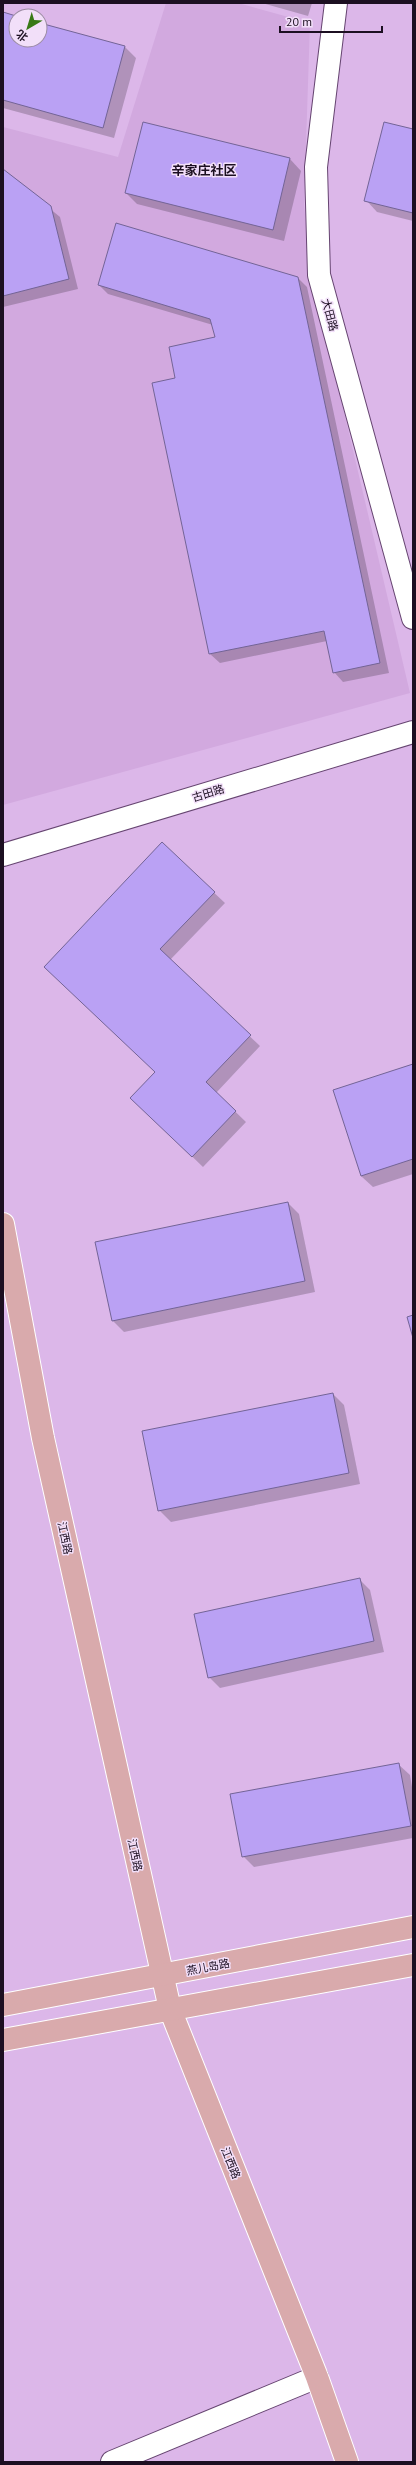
<svg xmlns="http://www.w3.org/2000/svg" width="416" height="2465" font-family="'PT Sans','Noto Sans SC',sans-serif">
	<rect width="100%" height="100%" fill="#dcb7e9"/>
	<polygon fill="#d2a9df" points="166,3 238,3 310,23 304,204 310,267 410,693 3,805 3,127 118,157"/>
	<g fill="#0003">
		<polygon points="262,3 312,3 308,16"/>
		<polygon points="3,13 16,17 16,40 40,40 40,24 125,47 136,58 114,138 3,108"/>
		<polygon points="413,130 413,221 377,212 366,200"/>
		<polygon points="290,159 301,171 284,241 137,204 126,193"/>
		<polygon points="3,170 60,217 78,289 3,307"/>
		<polygon points="298,278 307,287 389,673 343,682 334,672 327,641 220,663 210,654 153,384 177,379 216,338 213,325 108,294 99,285"/>
		<polygon points="162,844 225,903 170,960 260,1046 216,1093 246,1122 203,1167 142,1108 156,1072"/>
		<polygon points="413,1065 413,1174 373,1187 361,1176"/>
		<polygon points="288,1203 299,1214 315,1292 124,1332 113,1321 96,1243"/>
		<polygon points="333,1394 344,1405 360,1484 171,1522 159,1510"/>
		<polygon points="359,1579 370,1590 384,1652 220,1688 209,1677"/>
		<polygon points="398,1764 410,1775 413,1793 413,1838 254,1867 243,1856"/>
	</g>
	<g fill="#baa1f4" stroke="#736496">
		<polygon points="3,12 16,16 16,40 40,40 40,23 125,46 103,128 3,100"/>
		<polygon points="143,122 290,158 273,230 125,193"/>
		<polygon points="384,122 413,129 413,213 364,201"/>
		<polygon points="3,169 51,206 69,279 3,296"/>
		<polygon points="116,223 298,277 380,663 333,673 324,631 209,654 152,383 175,378 169,347 215,337 210,319 98,285"/>
		<polygon points="162,842 215,892 160,949 251,1035 206,1082 236,1111 192,1157 130,1098 155,1072 44,967"/>
		<polygon points="413,1064 413,1159 361,1176 333,1090"/>
		<polygon points="288,1202 305,1281 112,1321 95,1242"/>
		<polygon points="413,1315 413,1338 407,1317"/>
		<polygon points="333,1393 349,1473 158,1511 142,1431"/>
		<polygon points="360,1578 374,1641 208,1678 194,1614"/>
		<polygon points="399,1763 411,1826 242,1857 230,1794"/>
	</g>
	<g fill="none" stroke-linecap="round" stroke-linejoin="round">
		<defs>
			<g id="minor">
				<polyline points="336,3 316,167 319,275 413,618"/>
				<polyline points="3,855 413,732"/>
				<polyline points="112,2462 317,2377"/>
			</g>
			<g id="major">
				<polyline points="3,1224 43,1438 170,2009 317,2377 347,2462"/>
				<polyline points="3,2005 413,1927"/>
				<polyline points="3,2040 413,1965"/>
			</g>
		</defs>
		<use href="#minor" stroke="#664571" stroke-width="24"/>
		<use href="#major" stroke="#fff" stroke-width="24"/>
		<use href="#minor" stroke="#fff" stroke-width="22"/>
		<use href="#major" stroke="#d9aaac" stroke-width="22"/>
	</g>
	<g text-anchor="middle" dominant-baseline="central" stroke-width="3" stroke-linejoin="round" paint-order="stroke">
		<g font-size="11" fill="#1c0f21" stroke="#f2dff9">
			<text transform="translate(330 315) rotate(75)">大田路</text>
			<text transform="translate(208 793) rotate(-17)">古田路</text>
			<text transform="translate(65 1538) rotate(78)">江西路</text>
			<text transform="translate(135 1855) rotate(78)">江西路</text>
			<text transform="translate(208 1967) rotate(-11)">燕儿岛路</text>
			<text transform="translate(231 2163) rotate(68)">江西路</text>
		</g>
		<g font-size="13" font-weight="bold" fill="#1c0f21" stroke="#f2dff9">
			<text x="204" y="170">辛家庄社区</text>
		</g>
	</g>
	<rect width="416" height="2465" fill="none" stroke="#1c0f21" stroke-width="8"/>
	<g transform="translate(28 28) rotate(218)"><circle r="19" fill="#f2dff9" stroke="#9c8ca3"/>
	<path d="M0-3L7 15L0 10L-7 15Z" fill="#387917"/>
	<text y="-6" font-size="11" font-weight="bold" text-anchor="middle" fill="#1c0f21">北</text>
	</g>
	<path d="M280 26v6h102v-6" fill="none" stroke="#1c0f21" stroke-width="2"/>
	<text x="286" y="26" font-size="12" fill="#1c0f21" stroke="#f2dff9" stroke-width="3" paint-order="stroke">20 m</text>
</svg>
